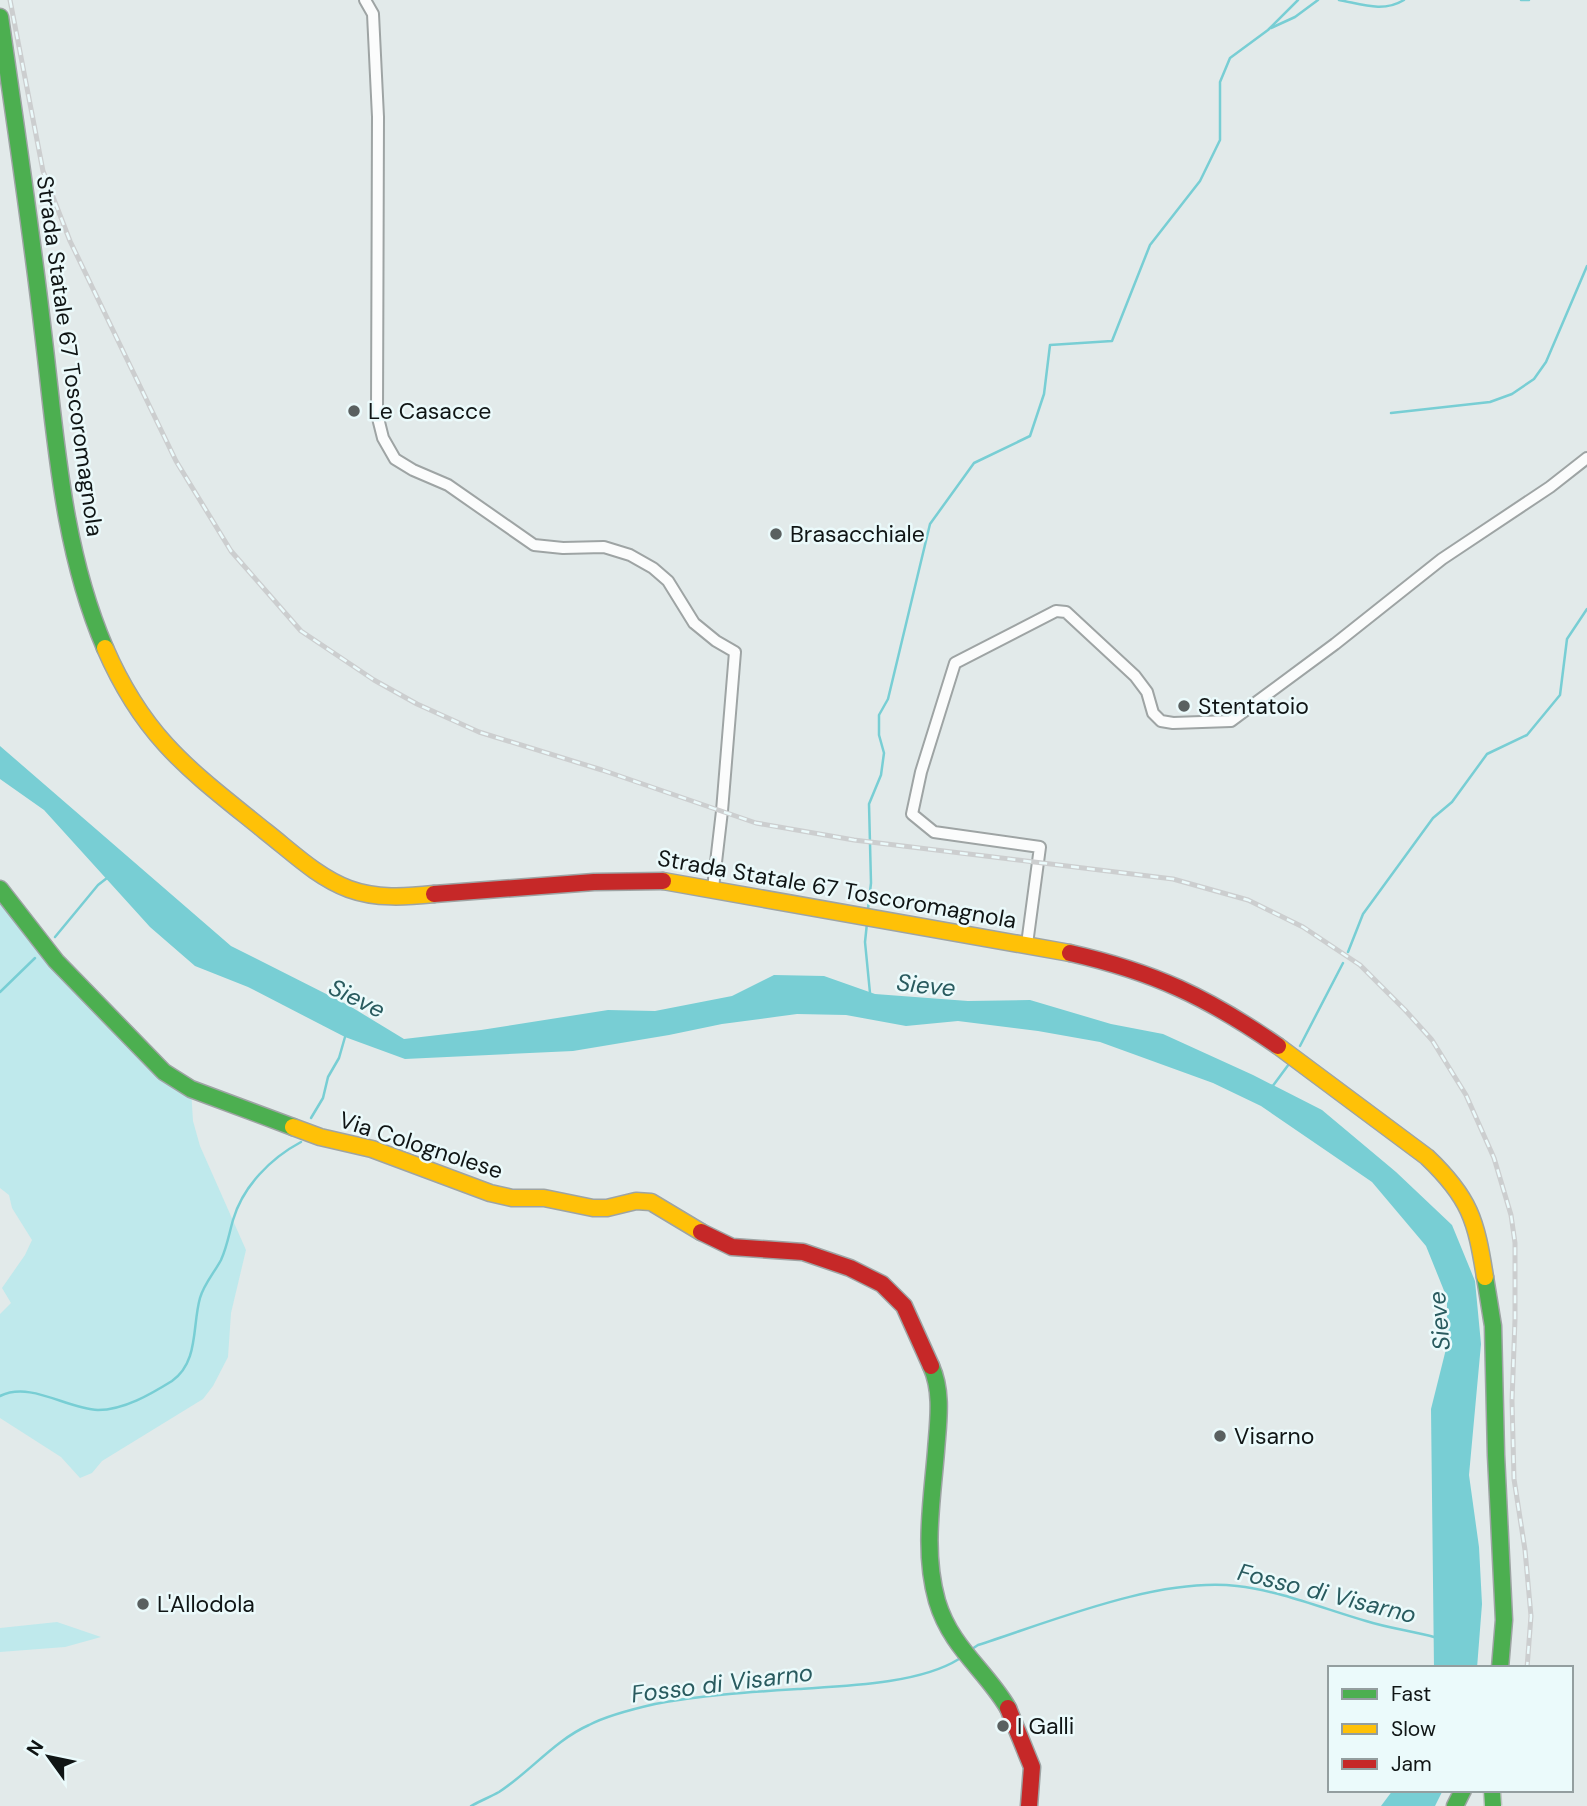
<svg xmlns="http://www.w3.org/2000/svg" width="1587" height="1806" font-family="'DM Sans',sans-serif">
	<rect width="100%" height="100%" fill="#e2eaea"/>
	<g fill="#bfe9ec">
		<polygon points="0,889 56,961 191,1089 193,1121 200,1146 246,1250 231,1313 228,1357 213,1386 203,1399 102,1461 92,1473 80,1478 61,1457 0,1418 0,1314 11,1303 2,1288 25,1255 32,1240 12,1208 9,1195 0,1188"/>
		<polygon points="57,1622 101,1637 65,1647 0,1652 0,1628"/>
	</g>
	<g fill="#78ced4">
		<polygon points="0,746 231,946 348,1005 404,1039 481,1030 608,1010 655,1011 732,996 774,975 824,976 875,994 968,1001 1030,1000 1111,1024 1163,1034 1253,1075 1322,1110 1396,1172 1452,1225 1475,1281 1481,1344 1469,1475 1479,1547 1482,1604 1477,1668 1434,1668 1431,1409 1447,1345 1447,1298 1426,1246 1372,1182 1261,1106 1213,1083 1100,1042 1038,1031 958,1021 906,1026 846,1015 797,1014 722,1024 669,1035 573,1051 405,1059 345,1037 248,987 195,966 150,927 44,810 0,779"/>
		<polygon points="1393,1790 1443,1790 1435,1806 1381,1806"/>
	</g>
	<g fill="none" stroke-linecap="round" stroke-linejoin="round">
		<g stroke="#78ced4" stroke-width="2.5">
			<path d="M1339,0C1361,4 1383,13 1404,0"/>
			<polyline points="1521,0 1529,0"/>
			<polyline points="1271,28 1295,17 1318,0"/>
			<polyline points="1391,413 1490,402 1512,394 1534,379 1546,362 1587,266"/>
			<polyline points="868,909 871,883 869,804 881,775 884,753 879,735 879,715 888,699 930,524 974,463 1030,436 1044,394 1050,345 1112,341 1150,245 1200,181 1220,140 1220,82 1230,58 1268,30 1298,0"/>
			<polyline points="867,923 865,942 870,993"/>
			<polyline points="55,937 98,885 107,878"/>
			<polyline points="1348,952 1363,914 1433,818 1452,802 1487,754 1527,735 1560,695 1567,639 1587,609"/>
			<polyline points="0,992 35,958"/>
			<polyline points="1300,1046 1343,963"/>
			<polyline points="1272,1087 1289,1064"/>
			<polyline points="311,1118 323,1098 328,1077 339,1058 345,1037"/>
			<path d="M0,1396C31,1381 67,1409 98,1410C124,1410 151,1394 172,1381C199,1362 192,1326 200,1298C204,1284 214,1273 221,1260C227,1247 229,1234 233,1220C243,1186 271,1158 301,1142"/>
			<path d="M969,1651L978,1645C1053,1621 1158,1577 1237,1586C1281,1591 1324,1609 1366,1621C1388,1628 1412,1631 1434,1637"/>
			<path d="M471,1806C480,1801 490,1797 499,1792C530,1772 555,1740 589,1725C608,1715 633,1709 655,1704C701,1695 751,1692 798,1689C845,1686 919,1684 959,1659"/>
		</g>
		<defs>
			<g id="street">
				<polyline points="365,0 373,14 378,117 377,414 383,438 395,459 413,470 448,485 534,545 563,548 604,547 630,555 653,568 668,581 694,623 716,641 735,652 722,811 713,888"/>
				<polyline points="1027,944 1040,847 934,832 912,814 921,772 955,663 1056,611 1066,612 1135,676 1147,692 1153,713 1161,721 1173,723 1231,721 1335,644 1442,559 1550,487 1587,458"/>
			</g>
			<g id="fast">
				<path d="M0,17C15,122 31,227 43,332C56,439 62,548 105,648"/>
				<polyline points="0,889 56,961 164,1072 191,1089 293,1127"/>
				<polyline points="1485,1277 1493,1326 1496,1455 1504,1620 1500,1668"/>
				<path d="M931,1366C943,1392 938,1423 936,1451C932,1501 923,1552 937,1601C951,1648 985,1669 1008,1708"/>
				<polyline points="1455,1806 1463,1790"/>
			</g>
			<g id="slow">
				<path d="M105,648C145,740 191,771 265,831C292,852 317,877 349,889C376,899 406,897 434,894"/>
				<polyline points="663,881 1070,953"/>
				<path d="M1278,1046L1427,1157C1470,1198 1476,1220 1485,1277"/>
				<polyline points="293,1127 320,1137 372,1149 490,1193 512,1198 544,1198 593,1208 607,1208 636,1201 651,1202 701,1232"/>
			</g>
			<g id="jam">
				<polyline points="434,894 594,882 663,881"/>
				<path d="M1070,953C1154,972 1207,997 1278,1046"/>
				<polyline points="701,1232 732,1247 803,1252 850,1268 882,1284 904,1306 931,1366"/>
				<polyline points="1008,1708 1032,1767 1029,1806"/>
			</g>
		</defs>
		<use href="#street" stroke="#9ea4a4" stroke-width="14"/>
		<use href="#fast" stroke="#9ea4a4" stroke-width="19"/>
		<use href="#slow" stroke="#9ea4a4" stroke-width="19"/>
		<use href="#jam" stroke="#9ea4a4" stroke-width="19"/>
		<use href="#street" stroke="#fbfcfc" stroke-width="10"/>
		<use href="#fast" stroke="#4caf50" stroke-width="16"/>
		<use href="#slow" stroke="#ffc107" stroke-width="16"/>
		<use href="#jam" stroke="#c62828" stroke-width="16"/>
		<defs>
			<polyline id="rail" points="10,0 43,171 70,241 176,461 231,551 301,631 374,680 417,704 479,732 602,770 756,823 854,840 1173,879 1248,900 1303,927 1360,965 1405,1010 1432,1040 1466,1095 1494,1158 1511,1215 1515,1243 1515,1319 1512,1401 1514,1479 1525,1550 1531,1616 1527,1668"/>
		</defs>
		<use href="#rail" stroke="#cccecf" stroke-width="5"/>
		<use href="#rail" stroke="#ebfafb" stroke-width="2.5" stroke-dasharray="8" stroke-linecap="butt"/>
		<defs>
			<polyline id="fast-bridge" points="1492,1790 1493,1806"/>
		</defs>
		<use href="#fast-bridge" stroke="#c0c4c4" stroke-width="19" stroke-linecap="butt"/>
		<use href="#fast-bridge" stroke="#4caf50" stroke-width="16"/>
	</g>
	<g fill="#5a6060" stroke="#ebfafb" stroke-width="2.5">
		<circle cx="354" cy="411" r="7"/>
		<circle cx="776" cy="534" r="7"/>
		<circle cx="1184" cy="706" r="7"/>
		<circle cx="1220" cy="1436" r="7"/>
		<circle cx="143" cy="1604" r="7"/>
		<circle cx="1003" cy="1726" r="7"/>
	</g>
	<g text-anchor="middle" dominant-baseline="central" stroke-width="5" stroke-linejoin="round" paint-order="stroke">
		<g font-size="23" fill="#101515" stroke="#ebfafb">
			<text transform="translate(70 356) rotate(82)">Strada Statale 67 Toscoromagnola</text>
			<text transform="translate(837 889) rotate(10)">Strada Statale 67 Toscoromagnola</text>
			<text transform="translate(421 1145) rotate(18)">Via Colognolese</text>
		</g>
		<g font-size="23" fill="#101515" stroke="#ebfafb" text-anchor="start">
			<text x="368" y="411">Le Casacce</text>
			<text x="790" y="534">Brasacchiale</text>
			<text x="1198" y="706">Stentatoio</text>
			<text x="1234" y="1436">Visarno</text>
			<text x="157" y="1604">L'Allodola</text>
			<text x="1017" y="1726">I Galli</text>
		</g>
		<g font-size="24" font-style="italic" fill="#295b5f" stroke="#ebfafb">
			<text transform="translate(926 985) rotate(6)">Sieve</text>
			<text transform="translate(357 998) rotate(26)">Sieve</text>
			<text transform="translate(1439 1321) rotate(-95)">Sieve</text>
			<text transform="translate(1327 1593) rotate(14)">Fosso di Visarno</text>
			<text transform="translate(722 1683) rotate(-7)">Fosso di Visarno</text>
		</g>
	</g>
	<rect x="1328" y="1666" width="245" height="126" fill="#ebfafb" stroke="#939e9f" stroke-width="2"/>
	<rect x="1342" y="1689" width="35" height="10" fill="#4caf50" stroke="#939e9f" stroke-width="2"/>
	<text x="1391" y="1701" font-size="21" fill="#101515">Fast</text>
	<rect x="1342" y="1724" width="35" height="10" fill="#ffc107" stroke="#939e9f" stroke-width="2"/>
	<text x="1391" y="1736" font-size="21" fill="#101515">Slow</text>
	<rect x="1342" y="1759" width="35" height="10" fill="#c62828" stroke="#939e9f" stroke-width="2"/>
	<text x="1391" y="1771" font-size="21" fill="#101515">Jam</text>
	<g transform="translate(49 1757) rotate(303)" stroke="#ebfafb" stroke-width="5" paint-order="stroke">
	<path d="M0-5L12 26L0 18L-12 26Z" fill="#101515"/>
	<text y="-10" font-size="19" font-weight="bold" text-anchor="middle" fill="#101515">N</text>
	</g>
</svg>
